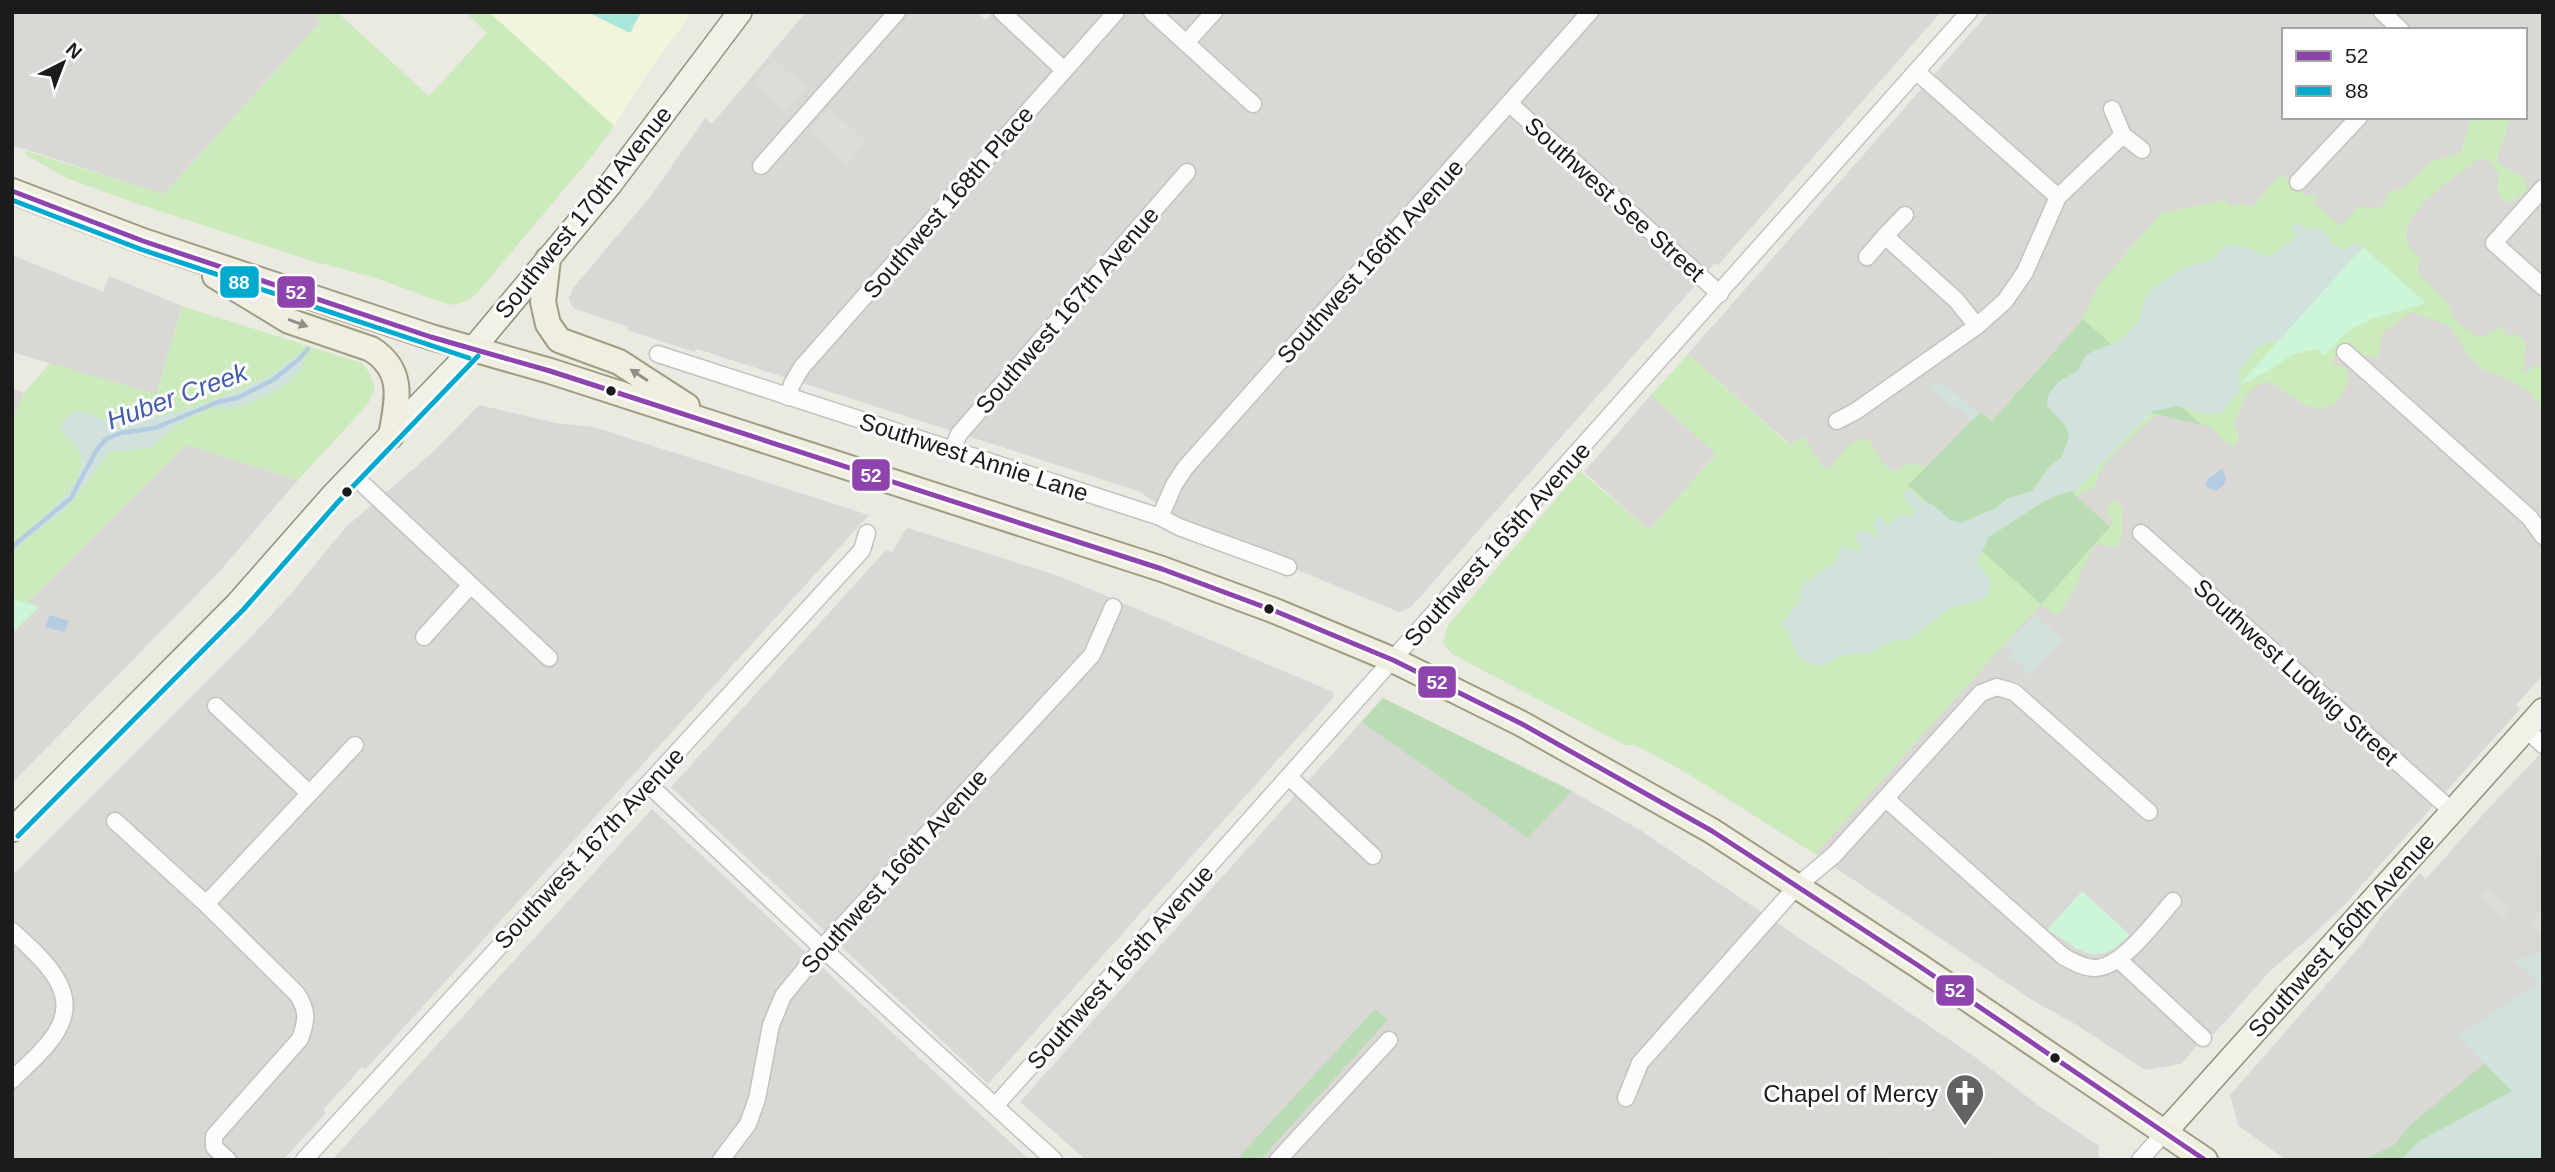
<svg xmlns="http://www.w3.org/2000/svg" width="2555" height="1172" font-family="Helvetica,sans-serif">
	<rect width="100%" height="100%" fill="#eae9e2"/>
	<g fill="#d9d8d4" fill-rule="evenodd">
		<polygon points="12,12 312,12 321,21 164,194 12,145"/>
		<polygon points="806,12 977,12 986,20 993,12 1941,12 1718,265 1715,263 1411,607 1399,612 1194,527 1138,491 697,349 694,352 627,330 628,327 573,308 569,299 573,288 651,196 705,118 712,124"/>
		<path d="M1989,12H2543V675L2516,705L2520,709L2345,904L2313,935L2272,969L2213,1035L2209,1032L2181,1064L2145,1070L2075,1024L2037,1003L1815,854L2110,527L2072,493L2146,412L2238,386L2325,356L2245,215L2099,284L2083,319L1991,422L1980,412L1908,485L1844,492L1688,354ZM2284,30H2525V117H2284Z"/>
		<polygon points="12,255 103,292 109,276 182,306 156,395 12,352"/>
		<polygon points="12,389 24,393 12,422"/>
		<polygon points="1651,395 1717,453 1649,530 1584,472"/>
		<polygon points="479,405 556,423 594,427 869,515 365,1070 362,1067 323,1110 326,1113 283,1160 12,1160 12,876 251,637 291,594 345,528 434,451"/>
		<polygon points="186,445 298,480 220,571 12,783 12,633 38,607 27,603"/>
		<polygon points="907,528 1059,576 1333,692 1333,698 988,1084 671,787 886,550 892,552"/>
		<polygon points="1361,722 1528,838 1572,791 1640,830 1975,1057 1881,1160 1086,1160 1020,1102"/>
		<polygon points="2543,751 2543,857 2489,808"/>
		<polygon points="652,809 983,1117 1030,1160 332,1160"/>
		<polygon points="2420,873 2540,983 2458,1036 2513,1091 2418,1142 2401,1160 2286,1160 2238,1125 2230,1095 2362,944 2382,915"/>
		<polygon points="2038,1105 2099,1146 2098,1160 1988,1160"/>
	</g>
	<polygon fill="#f0f5db" points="489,12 692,12 648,73 614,126"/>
	<g fill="#d8d7d4">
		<polygon points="2489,808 2543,857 2543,952 2516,961 2425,880"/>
		<polygon points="1975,1057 2038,1105 1988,1160 1881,1160"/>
	</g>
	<g fill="#cbebbd">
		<polygon points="312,12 337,12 429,96 487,33 465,12 489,12 614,126 592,156 478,292 468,300 455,305 441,302 373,277 312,261 138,204 66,178 25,154 26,151 164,194 321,21"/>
		<path d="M2473,117H2511L2497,158C2499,161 2501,165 2505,167C2516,176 2529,173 2526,191L2512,202L2504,201L2497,190L2499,174L2487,160L2480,158C2456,177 2374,226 2420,257L2417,270C2423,282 2435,288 2444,298C2450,304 2450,311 2454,317C2459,326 2472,332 2480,338L2497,328L2504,329L2506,336L2514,334L2526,340L2523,373L2539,364L2543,375V411L2530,393L2508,379L2482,369L2468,355L2451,327L2412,312L2382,333L2378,358L2359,353L2348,345L2334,358L2332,363L2345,367C2349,374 2348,385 2343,393C2321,427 2295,397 2270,382C2247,383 2242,406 2235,423L2239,438L2235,446L2228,445L2210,426L2202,425L2171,412L2156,415L2113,455L2100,471L2094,488L2062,501C2079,506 2097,509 2107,525L2113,524L2106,513L2111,500L2118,503L2123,509C2119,524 2128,534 2115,547L2095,544L2078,577L2080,580L2060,613L2054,615L2041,604L1815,854L1685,772L1635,745H1625L1463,660L1450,652L1443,643L1448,625L1580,471L1649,530L1716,454L1651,395L1688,354L1791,446L1796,440L1804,437L1822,466L1829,469L1852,442L1868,438L1882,462L1893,472L1909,463L1929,467L2010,405L2011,397L2032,381L2068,339L2086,311L2099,284L2161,213L2225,200L2233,206L2242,203L2252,207L2281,174L2306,196L2317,193L2314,203L2341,226L2358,206L2376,209L2383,205L2389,191L2404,188L2430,162L2461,153L2470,121Z"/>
		<polygon points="182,306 362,363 369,372 375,387 368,404 298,480 186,445 28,602 39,607 12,633 12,422 24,393 50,363 156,394"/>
	</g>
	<g fill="#badcb5">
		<polygon points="2083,319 2202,425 2146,412 2073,493 2110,527 2041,604 1908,485 1980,412 1992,421"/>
		<polygon points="1383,698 1572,791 1528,838 1361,722"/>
		<polygon points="1375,1009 1388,1020 1260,1160 1236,1160"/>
		<polygon points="2485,1063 2513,1091 2418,1142 2401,1160 2363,1160 2394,1145 2409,1126"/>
	</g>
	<g fill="#d0e2db">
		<path d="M2299,221L2306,230C2316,225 2328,232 2331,243L2345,250L2356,243L2360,245L2411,294L2317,335L2269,342L2256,348L2239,372V392L2220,414H2204L2177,406L2153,411L2075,491L2060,494L2043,502L1989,537L1977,562L1989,578L1991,586L1987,595L1980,601L1964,603L1947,610L1909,639L1893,641L1868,653L1845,654L1821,666L1806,663L1797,655L1789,637L1790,629L1785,630L1781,624L1799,602L1801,585L1833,564L1843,545L1858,553L1861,549L1855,535L1865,530L1875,537L1880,536L1873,523L1881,514L1888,527L1898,515L1913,516L1915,511L1903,497L1906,489H1912L1918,499L1933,505L1950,520L1961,523L1996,508L2006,499L2032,491L2049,467L2061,458L2069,438L2066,426L2047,406L2048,395L2058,382L2077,371L2087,354L2121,340L2139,321L2146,295L2161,282L2186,267L2212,260L2225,245L2251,249L2264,256L2273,254L2293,239L2295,233L2292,227Z"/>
		<path d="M301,357L304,362C300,381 253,404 234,408C226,410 216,406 208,409C185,417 167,432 150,448L109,452L66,509L12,550V544C32,526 88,486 81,456C78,443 63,439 60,426C64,421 68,413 75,412C86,409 95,418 105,420C126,425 154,417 174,412C207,405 239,390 269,376C280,370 289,358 301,357Z"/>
		<path d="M1935,380L1950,388L1979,414L1972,420C1959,408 1940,401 1931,385Z"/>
		<polygon points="2035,615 2062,640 2029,676 2020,663 2009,656 2012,652 2005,646"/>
		<polygon points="2538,952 2543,952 2543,1160 2401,1160 2418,1142 2512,1091 2457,1036 2539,983 2516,961"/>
	</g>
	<g fill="#cdf5d7">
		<polygon points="2363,247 2426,303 2372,319 2347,331 2325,356 2317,349 2291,355 2268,371 2238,386"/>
		<polygon points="12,598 39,607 12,633"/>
		<path d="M2082,891L2130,935C2124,939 2120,945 2113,949C2085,965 2070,940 2047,930Z"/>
	</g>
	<polygon fill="#aae7db" points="587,12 641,12 630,33"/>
	<g fill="#dcdcd9">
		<polygon points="774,59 807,88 786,112 753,83"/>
		<polygon points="829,108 867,142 847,165 809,131"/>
		<polygon points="2487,888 2511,909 2503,918 2479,897"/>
		<polygon points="2543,907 2543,936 2529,924"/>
	</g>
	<g fill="#b3cce1">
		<polygon points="2222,469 2226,478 2224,485 2216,491 2208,488 2205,484 2208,479"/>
		<polygon points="50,615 69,621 64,632 45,627"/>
	</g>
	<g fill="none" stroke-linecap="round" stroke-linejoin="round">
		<polyline stroke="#b3cce1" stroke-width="4.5" points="12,547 71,498 96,451 106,439 121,433 155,428 218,402 237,398 273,380 299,359 308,349"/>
		<defs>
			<g id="street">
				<polyline points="1002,12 1064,70"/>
				<polyline points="1152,12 1253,104"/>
				<polyline points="2382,12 2401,30"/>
				<polyline points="1186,43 1214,12"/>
				<polyline points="1917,72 2058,197"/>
				<polyline points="1510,104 1720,294"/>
				<polyline points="2112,109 2123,135"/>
				<polyline points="761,166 897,12"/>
				<polyline points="2298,182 2359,117"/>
				<polyline points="2543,188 2494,243 2543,287"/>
				<polyline points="1905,215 1885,236 1956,300 1977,326"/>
				<polyline points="1867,257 1885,236"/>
				<polyline points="2345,352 2530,518 2543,536"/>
				<polyline points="658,354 1160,517 1179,527 1288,567"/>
				<polyline points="788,397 792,384 802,367 1116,12"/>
				<polyline points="1837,421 1856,411 1977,326 2005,301 2025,272 2058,197 2123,135 2142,150"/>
				<polyline points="952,450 959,434 1187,172"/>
				<polyline points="353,475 549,658"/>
				<polyline points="1160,517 1174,485 1185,468 1590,12"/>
				<polyline points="2141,533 2452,811"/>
				<polyline points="424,637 470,586"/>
				<polyline points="216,706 309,793"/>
				<polyline points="2526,729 2543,745"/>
				<polyline points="1289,777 1373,856"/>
				<polyline points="648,784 822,948 1054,1160"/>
				<path d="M1886,799L2064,957C2074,962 2084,968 2095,968C2122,968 2156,920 2173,901"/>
				<path d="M115,821L206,904L297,994C308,1011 307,1020 300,1039L214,1136V1147L228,1160"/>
				<polyline points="206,904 355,745"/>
				<path d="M12,931C37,954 80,988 59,1027C49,1047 28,1064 12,1080"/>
				<polyline points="2119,960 2203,1038"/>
				<polyline points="1626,1098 1640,1063 1797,886 1834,855 1981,693 1997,687 2014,692 2149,812"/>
				<polyline points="996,1105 1969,12"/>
				<polyline points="304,1160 862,550 867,533"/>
				<polyline points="721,1160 748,1124 757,1099 771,1025 783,996 822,948 1092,655 1113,607"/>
				<polyline points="1278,1160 1389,1040"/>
				<polyline points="2140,1160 2164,1133"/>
			</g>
			<g id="secondary">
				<polyline points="12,830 237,604 332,496 472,350 609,186 740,12"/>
				<polyline points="2164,1133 2543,710"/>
			</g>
			<g id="primary">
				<polyline points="12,191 143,241 431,337 550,371 1162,569 1275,611 1393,660 1522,724 1712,831 1919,966 2205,1160"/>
				<polyline points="548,259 543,302 548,324 559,340 619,362 687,406"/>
				<path d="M215,276L289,321L371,349C406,371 397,401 391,436"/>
			</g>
		</defs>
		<use href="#street" stroke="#c2c2bf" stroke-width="19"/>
		<use href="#secondary" stroke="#8c947a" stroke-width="26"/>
		<use href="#primary" stroke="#9f9d80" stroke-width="28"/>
		<use href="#street" stroke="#fcfcfb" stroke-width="16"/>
		<use href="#secondary" stroke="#f0f2e8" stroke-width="23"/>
		<use href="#primary" stroke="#f0ede1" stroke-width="24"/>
		<defs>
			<polyline id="bus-1" points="12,191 143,241 431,337 550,371 1162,569 1275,611 1393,660 1522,724 1712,831 1919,966 2205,1160"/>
			<g id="bus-2">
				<polyline points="12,200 140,249 469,358"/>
				<polyline points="18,836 243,610 338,502 478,356"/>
			</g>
		</defs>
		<use href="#bus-1" stroke="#fff" stroke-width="10"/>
		<use href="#bus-2" stroke="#fff" stroke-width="10"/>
		<use href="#bus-1" stroke="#8e44ad" stroke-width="5"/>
		<use href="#bus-2" stroke="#00a9ce" stroke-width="5"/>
	</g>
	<defs><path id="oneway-solid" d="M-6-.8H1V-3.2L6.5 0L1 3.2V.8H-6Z" transform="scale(1.75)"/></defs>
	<g fill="#908e88">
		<use href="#oneway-solid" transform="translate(298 323) rotate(20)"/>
		<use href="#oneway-solid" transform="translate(639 375) rotate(-147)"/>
	</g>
	<defs>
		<symbol id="church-pin" viewBox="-11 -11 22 30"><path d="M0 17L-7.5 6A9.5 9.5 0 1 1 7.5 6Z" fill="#636361" stroke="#fff"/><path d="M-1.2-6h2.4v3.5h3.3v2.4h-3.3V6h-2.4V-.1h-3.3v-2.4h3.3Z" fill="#fff"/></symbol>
	</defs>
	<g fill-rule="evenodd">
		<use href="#church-pin" x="1943" y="1071" width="44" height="60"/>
	</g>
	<g fill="#1b1b1b" stroke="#fff" stroke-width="2.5">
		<circle cx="611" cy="391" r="6"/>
		<circle cx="347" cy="492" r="6"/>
		<circle cx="1269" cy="609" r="6"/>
		<circle cx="2055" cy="1058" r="6"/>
	</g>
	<g text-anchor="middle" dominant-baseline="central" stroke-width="6" stroke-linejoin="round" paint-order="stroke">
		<g font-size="24" fill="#1b1b1b" stroke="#fff">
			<text transform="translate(1615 199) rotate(42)">Southwest See Street</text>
			<text transform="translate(948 202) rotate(-49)">Southwest 168th Place</text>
			<text transform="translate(583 212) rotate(-51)">Southwest 170th Avenue</text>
			<text transform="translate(1370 261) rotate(-48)">Southwest 166th Avenue</text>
			<text transform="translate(1067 310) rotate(-49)">Southwest 167th Avenue</text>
			<text transform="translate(974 457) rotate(18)">Southwest Annie Lane</text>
			<text transform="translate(1497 544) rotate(-48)">Southwest 165th Avenue</text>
			<text transform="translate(2296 672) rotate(42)">Southwest Ludwig Street</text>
			<text transform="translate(589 848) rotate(-47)">Southwest 167th Avenue</text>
			<text transform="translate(894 871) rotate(-48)">Southwest 166th Avenue</text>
			<text transform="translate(2341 935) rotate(-48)">Southwest 160th Avenue</text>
			<text transform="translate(1120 967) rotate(-48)">Southwest 165th Avenue</text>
		</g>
		<g font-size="24" fill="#1b1b1b" stroke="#fff" text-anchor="end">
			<text x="1938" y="1093">Chapel of Mercy</text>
		</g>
		<g font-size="26" font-style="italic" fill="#415cb1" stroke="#fff">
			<text transform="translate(177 396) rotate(-20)">Huber Creek</text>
		</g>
	</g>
	<g stroke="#fff" stroke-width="2.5">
		<rect x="219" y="265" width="41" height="34" rx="7" fill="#00a9ce"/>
		<rect x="276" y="275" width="40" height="34" rx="7" fill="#8e44ad"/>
		<rect x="851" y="458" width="40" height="34" rx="7" fill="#8e44ad"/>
		<rect x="1417" y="665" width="40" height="34" rx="7" fill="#8e44ad"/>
		<rect x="1935" y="974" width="40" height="33" rx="7" fill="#8e44ad"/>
	</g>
	<g font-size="19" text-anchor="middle" font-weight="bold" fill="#fff">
		<text x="239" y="289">88</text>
		<text x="296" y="299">52</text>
		<text x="871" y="482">52</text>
		<text x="1437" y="689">52</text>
		<text x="1955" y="997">52</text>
	</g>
	<rect width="2555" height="1172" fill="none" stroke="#1b1b1b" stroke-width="28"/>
	<rect x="2282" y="28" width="245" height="91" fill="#ffffff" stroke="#a4a4a4" stroke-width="2"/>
	<rect x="2296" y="51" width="35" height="10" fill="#8e44ad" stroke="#a4a4a4" stroke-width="2"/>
	<text x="2345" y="63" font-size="21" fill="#1b1b1b">52</text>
	<rect x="2296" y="86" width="35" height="10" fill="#00a9ce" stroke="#a4a4a4" stroke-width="2"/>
	<text x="2345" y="98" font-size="21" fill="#1b1b1b">88</text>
	<g transform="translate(63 63) rotate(42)" stroke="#ffffff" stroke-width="5" paint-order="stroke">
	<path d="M0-5L12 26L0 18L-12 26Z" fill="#1b1b1b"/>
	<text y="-10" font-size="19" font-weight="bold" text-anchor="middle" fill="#1b1b1b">N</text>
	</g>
</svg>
